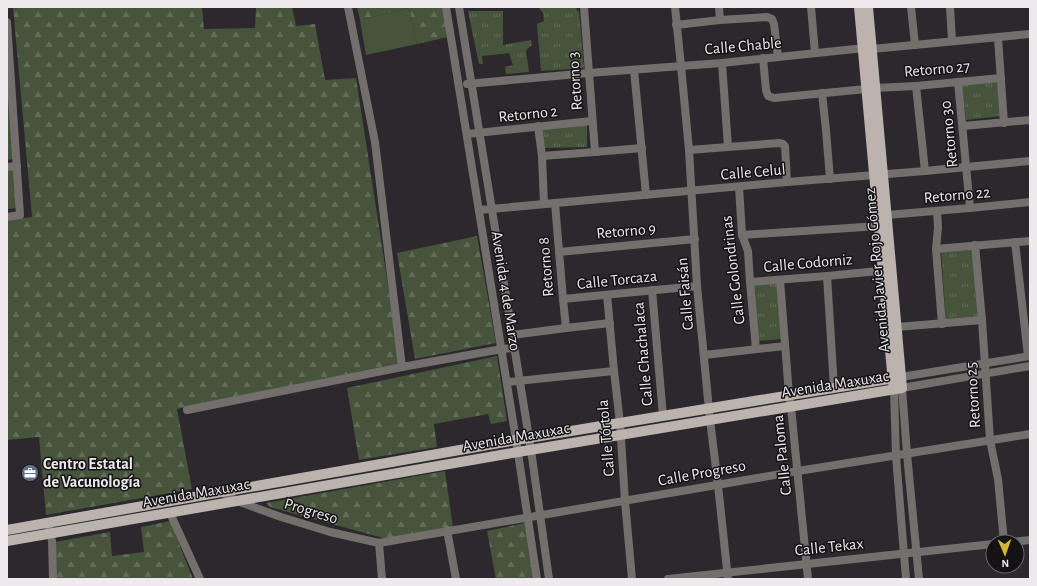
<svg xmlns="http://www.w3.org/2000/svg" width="1037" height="586" font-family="'Alegreya Sans',sans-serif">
	<defs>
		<pattern id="forest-firs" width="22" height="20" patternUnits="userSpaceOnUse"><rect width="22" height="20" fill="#46543c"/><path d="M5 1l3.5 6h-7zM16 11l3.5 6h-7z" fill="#616d58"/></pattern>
		<pattern id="park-tufts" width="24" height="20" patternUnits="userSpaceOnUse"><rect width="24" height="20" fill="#46543c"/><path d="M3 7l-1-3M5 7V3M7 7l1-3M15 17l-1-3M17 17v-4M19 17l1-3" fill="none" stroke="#616d58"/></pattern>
	</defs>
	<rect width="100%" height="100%" fill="#2d282e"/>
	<polygon fill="#46543c" points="409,8 417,44 366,55 360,20"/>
	<g fill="url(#forest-firs)">
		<polygon points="13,7 202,7 204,29 255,28 256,7 292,7 296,26 315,24 325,80 356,78 400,363 177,409 192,489 46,515 39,437 7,440 7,220 32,217"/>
		<polygon points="357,7 443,7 448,37 417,44 409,8 360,20"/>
		<polygon points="477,236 496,343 415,359 397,253"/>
		<polygon points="497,356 507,421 491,424 488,414 434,424 437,447 359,460 347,388"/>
		<polygon points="445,471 453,528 397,538 383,538 270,507 266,503"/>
		<polygon points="170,521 193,579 56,579 55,542 110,532 112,556 144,552 141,527"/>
		<polygon points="525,523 534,579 496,579 487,531"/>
	</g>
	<g fill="url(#park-tufts)">
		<polygon points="538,7 576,7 577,11 579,11 584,68 541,71 537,24 544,21 543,13"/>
		<polygon points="468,11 503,11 503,45 531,40 532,45 526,50 529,72 506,74 505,67 513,65 509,53 482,56 483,64 479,64"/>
		<polygon points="7,71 14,159 7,160"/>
		<polygon points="998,82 1001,116 966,120 962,84"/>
		<polygon points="587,124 587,147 541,148 541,126"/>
		<polygon points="15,168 17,208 7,209 7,169"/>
		<polygon points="974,250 978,319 946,321 941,251"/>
		<polygon points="778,281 783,339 759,341 753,283"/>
	</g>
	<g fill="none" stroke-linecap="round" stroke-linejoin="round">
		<g stroke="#726f6c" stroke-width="8">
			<polyline points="348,7 375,142 402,367"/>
			<polyline points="446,7 516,440 537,579"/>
			<polyline points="459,7 531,450 549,579"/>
			<polyline points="584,7 595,152"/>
			<polyline points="675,7 681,66 689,150 697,286 710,420 718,485 728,579"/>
			<polyline points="719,7 720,20"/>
			<polyline points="811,7 815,53"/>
			<polyline points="911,7 915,45"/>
			<polyline points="950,7 952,41"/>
			<polyline points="7,22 20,215 7,217"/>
			<polyline points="676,25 720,20 767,17 772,19 774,24 778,57"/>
			<polyline points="998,38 1004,123"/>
			<polyline points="763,58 766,90 768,96 774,98 866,89"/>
			<polyline points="722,63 728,147"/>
			<polyline points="634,70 646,195"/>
			<polyline points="958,82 970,208"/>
			<polyline points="467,84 589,73 722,63 855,49 872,49 1030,34"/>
			<polyline points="916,86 925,171"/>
			<polyline points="875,88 916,86 1001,78"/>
			<polyline points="822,93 826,130 830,179"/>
			<polyline points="538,126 542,156 544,204"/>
			<polyline points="963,126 1030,120"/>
			<polyline points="467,134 592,121"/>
			<polyline points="689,150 779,143 783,144 785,146 787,182"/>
			<polyline points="542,156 595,152 642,148"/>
			<polyline points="7,167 17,166"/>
			<polyline points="739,187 742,235 748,251 750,282 756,349"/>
			<polyline points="555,203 563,299 566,328"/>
			<polyline points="479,210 787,182 925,171 1030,161"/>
			<polyline points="937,211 938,227 936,249 942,324"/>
			<polyline points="887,215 970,208 1030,202"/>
			<polyline points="742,235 879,226"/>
			<polyline points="1015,242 1028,356"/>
			<polyline points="975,245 982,320 990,440 998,479 1004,542"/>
			<polyline points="936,249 1030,241"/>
			<polyline points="559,252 695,239"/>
			<polyline points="827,276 834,388"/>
			<polyline points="780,280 789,395 791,407 808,579"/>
			<polyline points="750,282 827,276 889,270"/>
			<polyline points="652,290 663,416"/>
			<polyline points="607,295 614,371 620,423 625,501 632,579"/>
			<polyline points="563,299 697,286"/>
			<polyline points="897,327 982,320"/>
			<polyline points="512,335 566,328 610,323"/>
			<polyline points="704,355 785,346"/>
			<polyline points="901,377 1030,356"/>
			<polyline points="507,382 614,371"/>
			<polyline points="894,390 896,456 906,579"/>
			<polyline points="187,410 402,367 502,349 514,348"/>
			<polyline points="221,492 237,501 281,517 330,532 379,543 798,471 1030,434"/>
			<polyline points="170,513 200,579"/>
			<polyline points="48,522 52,541 53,579"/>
			<polyline points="447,530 456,579"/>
			<polyline points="1010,542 1030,540"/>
			<polyline points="379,543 382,579"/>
			<polyline points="668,579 993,544"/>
			<polyline points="919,579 907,454 902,388 1030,366"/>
		</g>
		<g stroke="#bab3ae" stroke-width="10">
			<polyline points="859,7 893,383"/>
			<polyline points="7,530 516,440 901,377"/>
			<polyline points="7,541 518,452 902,388 868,7"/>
		</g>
	</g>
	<defs>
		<symbol id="office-disc" viewBox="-11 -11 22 22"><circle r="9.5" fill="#5c6f8a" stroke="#141214"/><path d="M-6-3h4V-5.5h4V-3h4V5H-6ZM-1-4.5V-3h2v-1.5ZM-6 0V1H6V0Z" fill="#fff"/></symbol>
	</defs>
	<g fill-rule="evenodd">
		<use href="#office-disc" x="20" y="463" width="20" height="20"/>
	</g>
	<g text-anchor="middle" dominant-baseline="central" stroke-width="3" stroke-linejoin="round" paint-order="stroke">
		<g font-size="16" fill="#ede9ed" stroke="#141214">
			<text transform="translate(743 46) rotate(-5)">Calle Chable</text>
			<text transform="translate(937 69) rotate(-5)">Retorno 27</text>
			<text transform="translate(575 81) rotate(-94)">Retorno 3</text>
			<text transform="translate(528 114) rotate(-6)">Retorno 2</text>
			<text transform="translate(949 134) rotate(-96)">Retorno 30</text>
			<text transform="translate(753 172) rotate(-5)">Calle Celul</text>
			<text transform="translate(957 195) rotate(-5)">Retorno 22</text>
			<text transform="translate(626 231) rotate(-5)">Retorno 9</text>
			<text transform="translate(808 263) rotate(-5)">Calle Codorniz</text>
			<text transform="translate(546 267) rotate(-95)">Retorno 8</text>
			<text transform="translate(733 270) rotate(-97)">Calle Golondrinas</text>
			<text transform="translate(877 270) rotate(-95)">Avenida Javier Rojo Gómez</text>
			<text transform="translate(617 280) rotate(-6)">Calle Torcaza</text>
			<text transform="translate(506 291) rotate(81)">Avenida 4 de Marzo</text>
			<text transform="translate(685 294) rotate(-95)">Calle Faisán</text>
			<text transform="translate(643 354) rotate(-95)">Calle Chachalaca</text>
			<text transform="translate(835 384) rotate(-9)">Avenida Maxuxac</text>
			<text transform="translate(973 395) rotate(-94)">Retorno 25</text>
			<text transform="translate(516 437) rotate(-10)">Avenida Maxuxac</text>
			<text transform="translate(606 438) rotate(-95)">Calle Tórtola</text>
			<text transform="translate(782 455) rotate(-96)">Calle Paloma</text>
			<text transform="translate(702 473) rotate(-10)">Calle Progreso</text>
			<text transform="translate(196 493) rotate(-10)">Avenida Maxuxac</text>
			<text transform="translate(311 511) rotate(17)">Progreso</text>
			<text transform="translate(829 547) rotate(-6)">Calle Tekax</text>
		</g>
		<g font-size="16" font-weight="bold" fill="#ede9ed" stroke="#141214" text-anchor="start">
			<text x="43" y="464">Centro Estatal<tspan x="43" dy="18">de Vacunología</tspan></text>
		</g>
	</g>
	<rect width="1037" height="586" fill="none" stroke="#ede9ed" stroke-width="16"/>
	<g transform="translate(1005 554) rotate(178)"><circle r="19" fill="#141214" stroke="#6b686b"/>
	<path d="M0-3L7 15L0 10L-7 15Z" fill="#d1b736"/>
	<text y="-6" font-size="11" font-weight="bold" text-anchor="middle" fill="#ede9ed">N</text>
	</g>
</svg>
